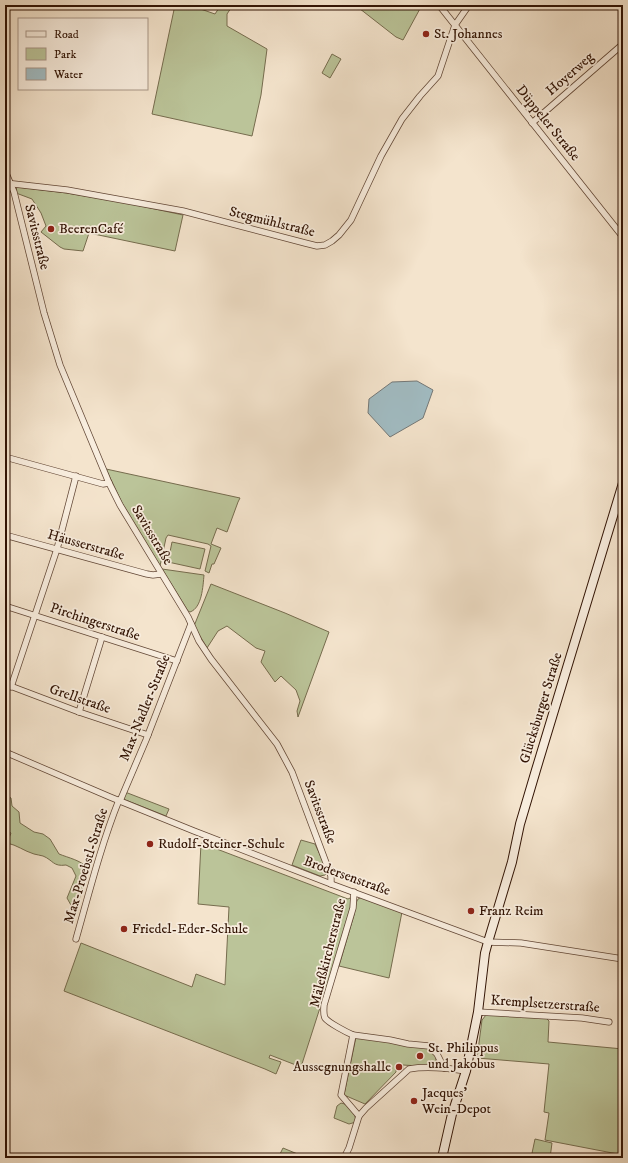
<svg xmlns="http://www.w3.org/2000/svg" width="628" height="1163" font-family="'IM FELL DW Pica',serif">
	<rect width="100%" height="100%" fill="#f4e4cd"/>
	<filter id="stains"><feTurbulence type="fractalNoise" baseFrequency=".005" numOctaves="4"/><feColorMatrix values="0 0 0 0 .2 0 0 0 0 .09 0 0 0 0 .02 0 0 0 .5 -.17"/></filter>
	<radialGradient id="worn" r=".72"><stop offset=".6" stop-color="#630" stop-opacity="0"/><stop offset="1" stop-color="#630" stop-opacity=".3"/></radialGradient>
	<g fill="#bbc499" stroke="#766c4e">
		<polygon points="175,5 189,5 215,14 221,5 233,5 227,14 227,26 267,49 261,95 252,136 152,114"/>
		<polygon points="355,5 422,5 403,40 396,37"/>
		<polygon points="332,54 341,59 330,78 322,73"/>
		<polygon points="17,187 67,193 127,203 183,215 175,251 89,233 83,251 64,249 60,247 41,232 46,226 41,213 32,199 16,193 16,190"/>
		<polygon points="106,469 240,498 238,502 227,532 217,528 211,544 221,548 214,564 212,564 209,573 205,571 211,546 208,544 168,535 166,538 160,566 122,503"/>
		<polygon points="172,542 205,549 200,569 168,562"/>
		<path d="M162,569L204,575C203,586 202,608 190,612L188,611Z"/>
		<polygon points="211,584 285,613 329,632 298,717 297,711 300,701 296,690 281,676 275,682 261,662 265,651 256,648 227,626 218,631 207,648 194,626"/>
		<polygon points="125,792 169,809 166,816 123,799"/>
		<path d="M5,795L11,798L12,806L19,812L20,823L34,832L43,834L50,839L59,854C69,858 80,860 88,868L77,907H72L67,898L76,876L72,868L66,865C53,867 53,860 43,856C40,855 37,855 34,854C24,851 17,845 7,843L11,833L5,830Z"/>
		<polygon points="301,840 315,844 327,870 327,873 325,875 320,876 292,865"/>
		<polygon points="201,843 348,899 350,898 352,902 335,961 301,1067 270,1055 269,1058 281,1062 276,1074 265,1069 64,991 81,943 192,987 196,974 225,985 229,907 198,904"/>
		<polygon points="362,897 402,912 389,978 339,966 354,915 356,903 358,899"/>
		<polygon points="486,1015 545,1017 549,1021 548,1042 623,1049 623,1155 545,1140 549,1113 544,1112 549,1064 477,1058 482,1020"/>
		<polygon points="356,1037 427,1048 436,1056 436,1064 434,1067 403,1065 403,1069 396,1069 396,1072 365,1104 344,1095"/>
		<path d="M341,1103C349,1104 356,1114 356,1122L349,1124L334,1118L337,1106Z"/>
		<polygon points="535,1139 552,1143 550,1158 531,1158"/>
		<polygon points="283,1148 300,1155 299,1158 278,1158"/>
	</g>
	<polygon fill="#a1bcc3" stroke="#747877" points="417,381 433,390 423,418 390,437 368,413 369,399 392,382"/>
	<g fill="none" stroke-linecap="round" stroke-linejoin="round">
		<defs>
			<g id="street">
				<polyline points="439,5 623,237"/>
				<polyline points="532,123 623,44"/>
				<polyline points="5,171 14,192 44,313 60,365 109,483 120,505 188,617 199,641 211,659 277,744 292,772 331,876 331,884"/>
				<polyline points="5,183 67,190 183,211 305,243 317,246 325,245 332,241 339,235 351,220 381,156 402,119 420,96 438,76 455,25 469,5"/>
				<polyline points="5,457 103,484 109,483"/>
				<polyline points="5,535 147,574 153,575 161,574"/>
				<polyline points="5,606 177,661"/>
				<polyline points="5,684 79,712 148,735"/>
				<polyline points="11,687 57,549 76,476"/>
				<polyline points="79,712 102,637"/>
				<polyline points="5,752 110,797 194,831 331,884 488,942 521,943 623,959"/>
				<polyline points="120,801 146,740 191,624"/>
				<path d="M354,892L353,908L324,1005C324,1008 323,1014 325,1018C329,1023 346,1032 353,1035L341,1095L359,1116"/>
				<path d="M76,939C89,893 101,845 119,800"/>
				<polyline points="478,1012 582,1018 609,1022"/>
				<polyline points="353,1035 390,1040 408,1044 429,1046 437,1054 444,1068"/>
				<path d="M344,1158L349,1148L359,1116L366,1108L409,1069C427,1066 447,1068 466,1071"/>
			</g>
			<polyline id="secondary" points="442,1158 452,1114 466,1071 478,1012 485,953 488,942 512,862 520,824 536,770 623,483"/>
		</defs>
		<use href="#street" stroke="#624736" stroke-width="7"/>
		<use href="#secondary" stroke="#311304" stroke-width="10"/>
		<use href="#street" stroke="#f8edde" stroke-width="5.5"/>
		<use href="#secondary" stroke="#f8edde" stroke-width="8"/>
	</g>
	<g fill="#8f2418" stroke="#f8edde" stroke-width="1.5">
		<circle cx="426" cy="34" r="4"/>
		<circle cx="51" cy="229" r="4"/>
		<circle cx="150" cy="844" r="4"/>
		<circle cx="471" cy="911" r="4"/>
		<circle cx="124" cy="929" r="4"/>
		<circle cx="420" cy="1056" r="4"/>
		<circle cx="399" cy="1067" r="4"/>
		<circle cx="414" cy="1101" r="4"/>
	</g>
	<g text-anchor="middle" dominant-baseline="central" stroke-width="3.5" stroke-linejoin="round" paint-order="stroke">
		<g font-size="14" fill="#311304" stroke="#f8edde" text-anchor="start">
			<text x="434" y="34">St. Johannes</text>
			<text x="59" y="229">BeerenCafé</text>
			<text x="158" y="844">Rudolf-Steiner-Schule</text>
			<text x="479" y="911">Franz Reim</text>
			<text x="132" y="929">Friedel-Eder-Schule</text>
			<text x="428" y="1048">St. Philippus<tspan x="428" dy="16">und Jakobus</tspan></text>
			<text x="391" y="1067" text-anchor="end">Aussegnungshalle</text>
			<text x="422" y="1093">Jacques’<tspan x="422" dy="16">Wein-Depot</tspan></text>
		</g>
		<g font-size="14" fill="#311304" stroke="#f8edde">
			<text transform="translate(570 74) rotate(-41)">Hoyerweg</text>
			<text transform="translate(548 123) rotate(51)">Düppeler Straße</text>
			<text transform="translate(272 222) rotate(14)">Stegmühlstraße</text>
			<text transform="translate(37 237) rotate(76)">Savitsstraße</text>
			<text transform="translate(152 535) rotate(59)">Savitsstraße</text>
			<text transform="translate(86 545) rotate(16)">Häusserstraße</text>
			<text transform="translate(95 622) rotate(18)">Pirchingerstraße</text>
			<text transform="translate(80 699) rotate(19)">Grellstraße</text>
			<text transform="translate(145 708) rotate(-68)">Max-Nadler-Straße</text>
			<text transform="translate(541 708) rotate(-73)">Glücksburger Straße</text>
			<text transform="translate(320 812) rotate(69)">Savitsstraße</text>
			<text transform="translate(86 866) rotate(-73)">Max-Proebstl-Straße</text>
			<text transform="translate(347 876) rotate(20)">Brodersenstraße</text>
			<text transform="translate(328 953) rotate(-76)">Mäleßkircherstraße</text>
			<text transform="translate(545 1004) rotate(4)">Kremplsetzerstraße</text>
		</g>
	</g>
	<rect width="628" height="1163" fill="none" stroke="#f4e4cd" stroke-width="20"/>
	<rect x="6" y="6" width="616" height="1151" fill="none" stroke="#311304" stroke-width="2"/>
	<rect x="10" y="10" width="608" height="1143" fill="none" stroke="#311304"/>
	<rect x="18" y="18" width="130" height="72" fill="#f8edde" stroke="#a89687"/>
	<rect x="26" y="31" width="20" height="6" fill="#f8edde" stroke="#a89687"/>
	<text x="54" y="38" font-size="12" fill="#311304">Road</text>
	<rect x="26" y="48" width="20" height="12" fill="#bbc499" stroke="#a89687"/>
	<text x="54" y="58" font-size="12" fill="#311304">Park</text>
	<rect x="26" y="68" width="20" height="12" fill="#a1bcc3" stroke="#a89687"/>
	<text x="54" y="78" font-size="12" fill="#311304">Water</text>
	<rect width="100%" height="100%" filter="url(#stains)"/>
	<rect width="100%" height="100%" fill="url(#worn)"/>
</svg>
